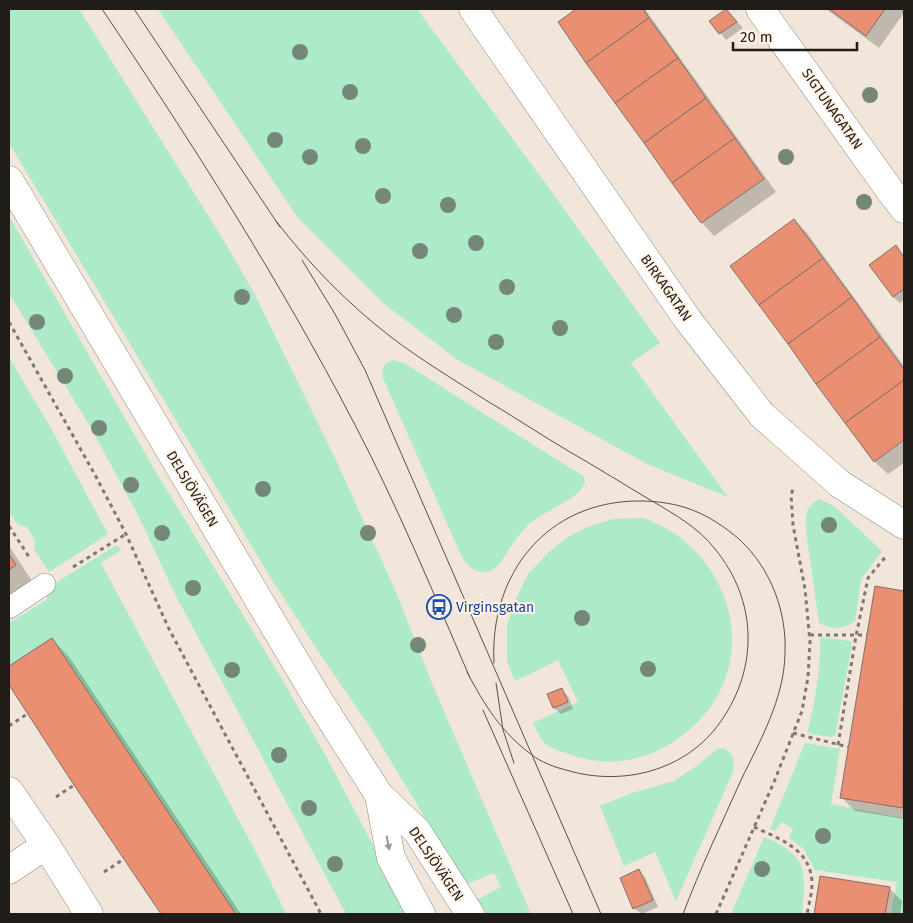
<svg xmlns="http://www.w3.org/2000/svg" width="913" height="923" font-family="'Fira Sans',sans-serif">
	<rect width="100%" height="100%" fill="#f1e6d9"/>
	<g fill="#aceac8">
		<polygon points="9,9 79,9 224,241 254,293 334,456 396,592 431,681 531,914 480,914 473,902 501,887 494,873 462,886 417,804 370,727 322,657 269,575 9,143"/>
		<polygon points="158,9 417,9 549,188 660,343 631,363 728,497 647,464 458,360 383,303 298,218"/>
		<polygon points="9,216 154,469 282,679 328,760 409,914 346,914 175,594 138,515 91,428 9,293"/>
		<polygon points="9,357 53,432 108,534 49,572 34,549 35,541 27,527 18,525 9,512"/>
		<path d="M393,360L404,363L583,476L585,483C577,501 545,510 529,524C526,528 522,531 519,535C511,544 500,568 490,571C476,576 465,564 460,553L383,378L382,372L385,364Z"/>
		<path d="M819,499L834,506L882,551L861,580L855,621C844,630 832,630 819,623L806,530C805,516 806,506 819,499Z"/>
		<path d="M644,518C660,525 676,532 689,545C749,601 747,690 679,738C653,757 622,765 590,760C581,758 554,750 547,745C541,741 536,729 533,723L578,702L558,660L515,681L507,661V625L516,599L528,574L549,552L568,537L585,528L612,519Z"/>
		<polygon points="117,545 121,550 101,563 258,856 286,914 236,914 52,638 9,666 9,623 46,600 52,585"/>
		<path d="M820,637L850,641L852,645L835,736L831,737L810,734L808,731C815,700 821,669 820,637Z"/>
		<polygon points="805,743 840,749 831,804 904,818 904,914 891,914 897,882 815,870 804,849 789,838 793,829 782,822 775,831 770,829"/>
		<path d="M724,748C734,755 735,760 733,772L676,901L655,852L624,866L600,806L632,793L674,781L698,765L717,749Z"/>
		<path d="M764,837C808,855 806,870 802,914H731Z"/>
	</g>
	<g fill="#0003">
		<polygon points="579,9 645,9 776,192 714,236 702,223 559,22"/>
		<polygon points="826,9 904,9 904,13 879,48"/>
		<polygon points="727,10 743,28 726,40 711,21"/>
		<polygon points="794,220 807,233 904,366 904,463 888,474 875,462 732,266"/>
		<polygon points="895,247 904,256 904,300 900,303 893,297"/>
		<polygon points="9,546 34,584 9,601"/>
		<polygon points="876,587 904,592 904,819 855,811 842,798"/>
		<polygon points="52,639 70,658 241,914 163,914 9,682 9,668"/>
		<polygon points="561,690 568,696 573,709 561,714 554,708 549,695"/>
		<polygon points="639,871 645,877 658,907 642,914 634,908"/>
		<polygon points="822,877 889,888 902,901 900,914 815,914"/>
	</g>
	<g fill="#ea8f71" stroke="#80706b">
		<polygon points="576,9 643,9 649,18 586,63 558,22"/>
		<polygon points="726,9 737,22 719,34 709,21"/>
		<polygon points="829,9 885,9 866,36"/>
		<polygon points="649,18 678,58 615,103 586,63"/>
		<polygon points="678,58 706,98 644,143 615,103"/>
		<polygon points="706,98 735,138 672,183 644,143"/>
		<polygon points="735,138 764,179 701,223 672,183"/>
		<polygon points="794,219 823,258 759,305 730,266"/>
		<polygon points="896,245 904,257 904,289 893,297 869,265"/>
		<polygon points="823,258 852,297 788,344 759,305"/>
		<polygon points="852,297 880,337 816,384 788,344"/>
		<polygon points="880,337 904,369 904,380 845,423 816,384"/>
		<polygon points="904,380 904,440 874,462 845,423"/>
		<polygon points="9,554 16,565 9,570"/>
		<polygon points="875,586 904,591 903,808 840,798"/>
		<polygon points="52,638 236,914 161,914 74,785 9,685 9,666"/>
		<polygon points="562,688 568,702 553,708 547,694"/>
		<polygon points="639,869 653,900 633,909 620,878"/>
		<polygon points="820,876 890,887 885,914 814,914"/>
	</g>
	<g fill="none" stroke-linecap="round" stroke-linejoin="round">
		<defs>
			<polyline id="lane" points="9,608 45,584"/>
			<g id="street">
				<polyline points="473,9 688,320 762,415 840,484 904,525"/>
				<polyline points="760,9 891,192 904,209"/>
				<polyline points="9,791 46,845 89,914"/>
				<polyline points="9,870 46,845"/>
			</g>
			<g id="secondary">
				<polyline points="9,180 316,696 379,795 417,831 470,914"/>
				<polyline points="379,795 391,858 421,914"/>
			</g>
		</defs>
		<use href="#lane" stroke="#968b7f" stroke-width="22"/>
		<use href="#street" stroke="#968b7f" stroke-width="29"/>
		<use href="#secondary" stroke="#968b7f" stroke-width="29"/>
		<g stroke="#7f786f" stroke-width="3" stroke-dasharray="4 4" stroke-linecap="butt">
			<polyline points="9,322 94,473 126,534 169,629 321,914"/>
			<polyline points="9,526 29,557"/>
			<polyline points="73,567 126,534"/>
			<polyline points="810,635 867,635"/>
			<polyline points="9,726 27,714"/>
			<polyline points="793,733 848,747"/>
			<polyline points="838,745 856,636 868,578 887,555"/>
			<polyline points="56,797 74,785"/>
			<path d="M754,827C780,839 811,849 812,883C812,893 809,904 807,914"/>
			<polyline points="104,872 124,859"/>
			<polyline points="716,914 774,782 802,711 808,677 810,642 805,589 793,525 791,495 793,489"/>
		</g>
		<use href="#lane" stroke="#fff" stroke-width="21"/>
		<use href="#street" stroke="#fff" stroke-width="28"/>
		<use href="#secondary" stroke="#fff" stroke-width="28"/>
		<g stroke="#57514a" stroke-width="1">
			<path d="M102,9C192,143 279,279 354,423C397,505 433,592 470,678"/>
			<polyline points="134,9 280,227"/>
			<path d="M276,221C309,264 348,304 391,337C421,360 453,379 484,399C513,416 541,435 570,452C598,468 625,485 652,501C674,514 699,528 715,549C757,600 759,667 721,721C687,771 622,787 566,770C554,767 541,762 532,755C501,732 485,706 467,672"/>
			<polyline points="302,260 335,314 365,370 601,914"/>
			<path d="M494,663C489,574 547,501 639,501C680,501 709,513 740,540C771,569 787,612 785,654C784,699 760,741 741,780C721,825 700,869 683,914"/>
			<polyline points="496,683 503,730 514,763"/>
			<polyline points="483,710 573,914"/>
		</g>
	</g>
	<g fill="#758877">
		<circle cx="300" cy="52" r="8"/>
		<circle cx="350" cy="92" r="8"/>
		<circle cx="870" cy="95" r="8"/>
		<circle cx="275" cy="140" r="8"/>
		<circle cx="363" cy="146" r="8"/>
		<circle cx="310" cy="157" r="8"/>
		<circle cx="786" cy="157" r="8"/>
		<circle cx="383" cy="196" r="8"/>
		<circle cx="864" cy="202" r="8"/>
		<circle cx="448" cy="205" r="8"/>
		<circle cx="476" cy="243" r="8"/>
		<circle cx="420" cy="251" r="8"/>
		<circle cx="507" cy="287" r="8"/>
		<circle cx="242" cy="297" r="8"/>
		<circle cx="454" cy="315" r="8"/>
		<circle cx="37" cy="322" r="8"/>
		<circle cx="560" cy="328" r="8"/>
		<circle cx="496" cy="342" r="8"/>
		<circle cx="65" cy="376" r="8"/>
		<circle cx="99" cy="428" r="8"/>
		<circle cx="131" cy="485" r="8"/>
		<circle cx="263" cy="489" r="8"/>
		<circle cx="829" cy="525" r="8"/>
		<circle cx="162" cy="533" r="8"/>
		<circle cx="368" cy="533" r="8"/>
		<circle cx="193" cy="588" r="8"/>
		<circle cx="582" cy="618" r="8"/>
		<circle cx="418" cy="645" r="8"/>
		<circle cx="648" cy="669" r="8"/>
		<circle cx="232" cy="670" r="8"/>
		<circle cx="279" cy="755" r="8"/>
		<circle cx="309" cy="808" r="8"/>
		<circle cx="823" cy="836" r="8"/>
		<circle cx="335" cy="864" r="8"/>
		<circle cx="762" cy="869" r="8"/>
	</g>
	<defs><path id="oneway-solid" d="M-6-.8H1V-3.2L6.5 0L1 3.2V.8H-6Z" transform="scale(1.25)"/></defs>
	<use fill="#9b9997" href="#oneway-solid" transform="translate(388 843) rotate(79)"/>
	<defs>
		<symbol id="bus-ring" viewBox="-11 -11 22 22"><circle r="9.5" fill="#fff3e6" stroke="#1a4fb4" stroke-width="1.5"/><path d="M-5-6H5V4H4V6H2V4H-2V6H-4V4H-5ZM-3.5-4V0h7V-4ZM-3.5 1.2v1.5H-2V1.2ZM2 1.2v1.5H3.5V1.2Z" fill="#1a4fb4"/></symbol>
	</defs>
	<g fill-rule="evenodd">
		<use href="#bus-ring" x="425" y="593" width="28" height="28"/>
	</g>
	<g text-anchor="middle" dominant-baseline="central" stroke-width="4" stroke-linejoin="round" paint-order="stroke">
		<g font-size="14" fill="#201c17" stroke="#fff3e6">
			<text transform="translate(832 109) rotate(55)">SIGTUNAGATAN</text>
			<text transform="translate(666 288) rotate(55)">BIRKAGATAN</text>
			<text transform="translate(192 489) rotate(59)">DELSJÖVÄGEN</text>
			<text transform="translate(436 864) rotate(56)">DELSJÖVÄGEN</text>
		</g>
		<g font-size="14" fill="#164399" stroke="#fff3e6" text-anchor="start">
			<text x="456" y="607">Virginsgatan</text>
		</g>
	</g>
	<rect width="913" height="923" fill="none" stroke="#201c17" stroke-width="20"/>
	<path d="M733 42v8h124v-8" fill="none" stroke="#201c17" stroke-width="2.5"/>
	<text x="740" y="42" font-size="15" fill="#201c17" stroke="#fff3e6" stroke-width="4" paint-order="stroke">20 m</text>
</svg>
